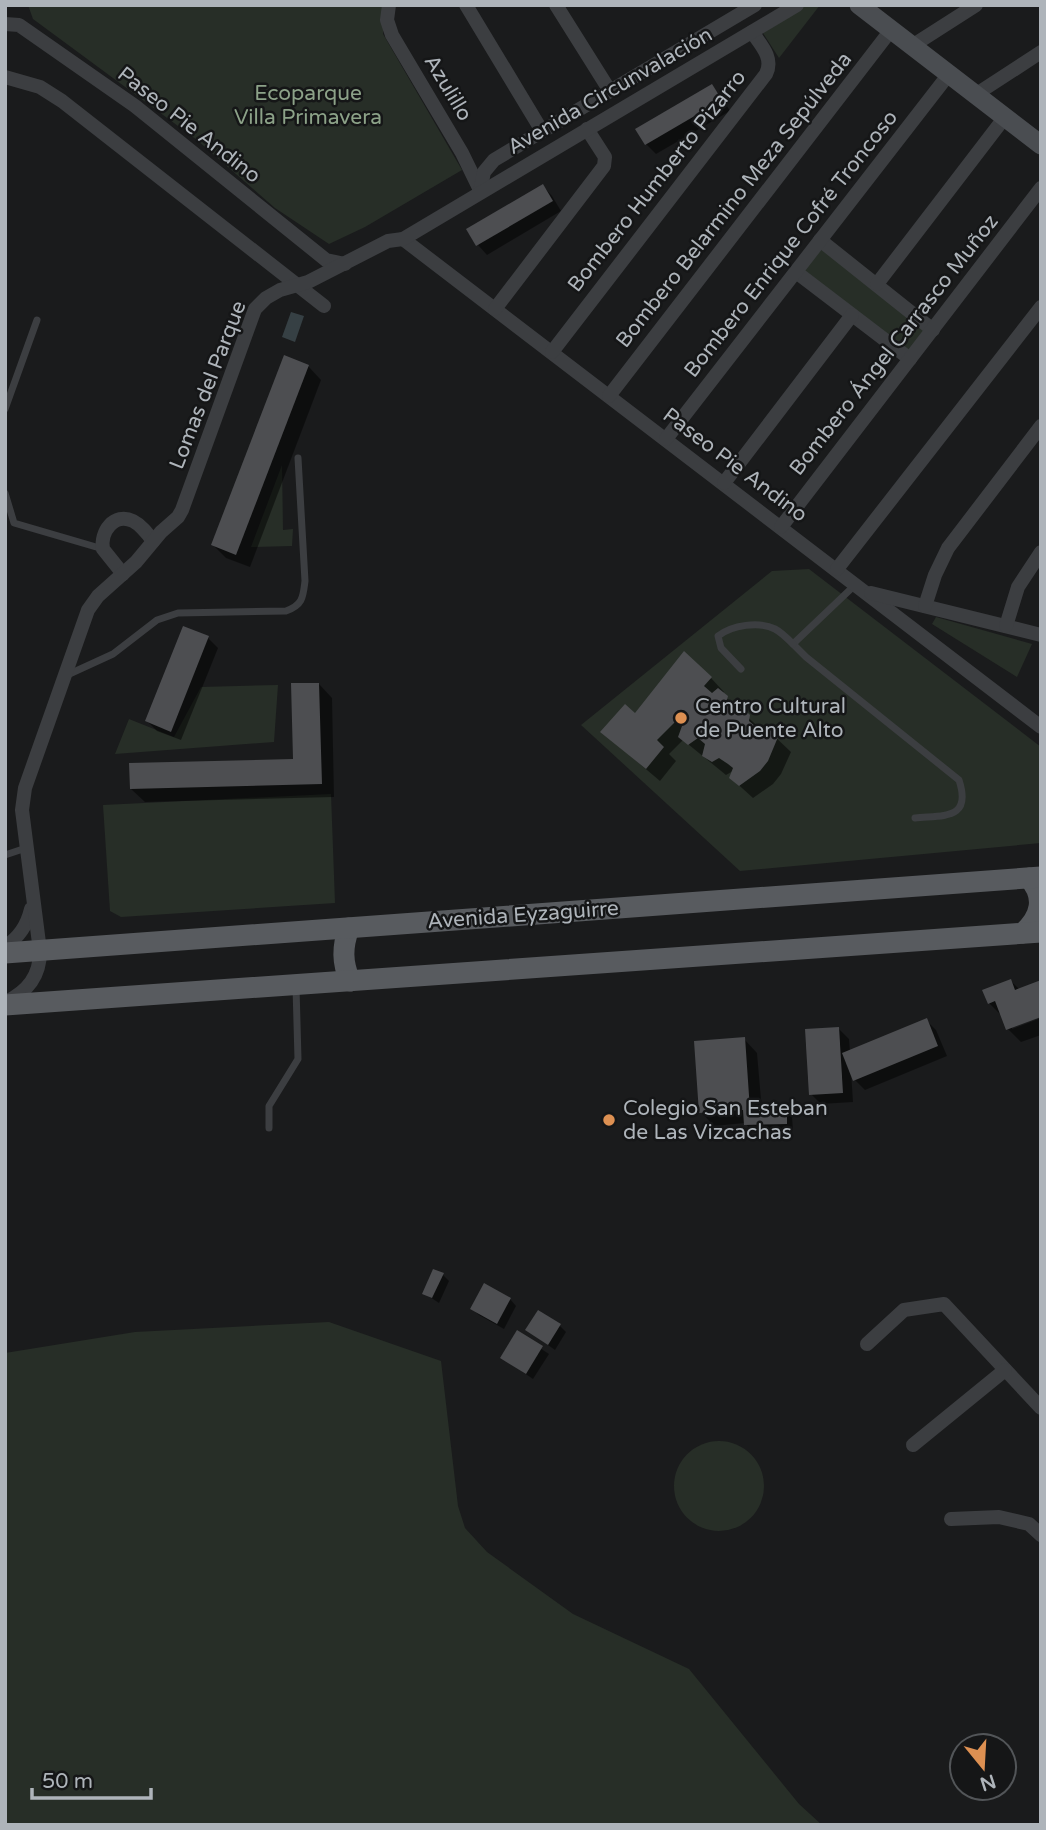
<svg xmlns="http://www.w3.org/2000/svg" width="1046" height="1830" font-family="'Varela Round',sans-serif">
	<rect width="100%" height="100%" fill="#1a1b1c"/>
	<g fill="#272e27">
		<polygon points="28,5 385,5 383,34 462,170 365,227 329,244 275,208 197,140 33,19"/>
		<polygon points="805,5 820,5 779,58 763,33"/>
		<polygon points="821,247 927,330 909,353 802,270"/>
		<polygon points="282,465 283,530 293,529 292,546 251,547"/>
		<polygon points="809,569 1041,747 1041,843 740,871 581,725 772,571"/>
		<polygon points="936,617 1032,644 1017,677 932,624"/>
		<polygon points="278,685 274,742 115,754 129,719 174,737 201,687"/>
		<polygon points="331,794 335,903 121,917 110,911 103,805"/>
		<polygon points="329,1322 441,1361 458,1506 465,1528 487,1552 573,1614 689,1669 799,1804 822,1825 5,1825 5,1353 135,1332"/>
		<circle cx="719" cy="1486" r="45"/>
	</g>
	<polygon fill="#364044" points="291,312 304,316 295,342 282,337"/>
	<g fill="#0007">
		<polygon points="711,86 721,96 730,111 656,154 646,144"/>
		<polygon points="543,186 552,196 561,211 487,255 478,245"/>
		<polygon points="308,366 321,380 250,567 226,558 213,545"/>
		<polygon points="184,628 208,638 218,648 181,740 157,731 147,721"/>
		<polygon points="711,678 724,692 722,694 763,731 762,735 770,732 791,752 781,774 773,784 753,798 731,778 733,771 726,775 683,740 669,754 676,761 660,781 602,732"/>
		<polygon points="319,684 332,698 334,797 145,802 131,789 294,760"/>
		<polygon points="1011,981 1020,990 1012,1029 1041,1018 1041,1035 1021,1042 1008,1029 1003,1017 989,1003"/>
		<polygon points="926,1020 936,1030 947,1056 865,1090 855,1080 851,1071 853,1102 821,1104 811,1094 839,1029 849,1039 850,1052"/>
		<polygon points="744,1039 757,1053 762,1111 786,1110 792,1117 793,1130 752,1131 745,1123 714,1126 701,1112"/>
		<polygon points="443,1275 449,1281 439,1303 424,1293"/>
		<polygon points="510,1299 516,1306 504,1329 479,1315 472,1309"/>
		<polygon points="560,1326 566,1332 555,1350 527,1330"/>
		<polygon points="517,1333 549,1354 533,1379 502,1358"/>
	</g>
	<g fill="#4d4e51">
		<polygon points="712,84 722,100 645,145 635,129"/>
		<polygon points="543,184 553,201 476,246 466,229"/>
		<polygon points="284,355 309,365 236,555 211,545"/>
		<polygon points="183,626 209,636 171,732 145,721"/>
		<polygon points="684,651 712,677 704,686 712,693 718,688 728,696 726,704 735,711 742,707 750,715 749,721 763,733 770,730 778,737 768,761 760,771 739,786 729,778 733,768 728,764 719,758 712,762 702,756 705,744 698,738 688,745 678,737 682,726 676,721 657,740 664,747 646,769 600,732 625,704 635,713"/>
		<polygon points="291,683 319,683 322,784 130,789 129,763 293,759"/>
		<polygon points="1011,979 1015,990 1041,980 1041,1017 1006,1030 995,1001 988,1004 982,990"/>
		<polygon points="927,1018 938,1046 853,1081 842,1053"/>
		<polygon points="839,1027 843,1093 809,1095 805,1029"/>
		<polygon points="745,1037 750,1110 787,1109 787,1124 744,1125 743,1110 699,1113 694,1041"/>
		<polygon points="433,1269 444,1273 432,1298 422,1294"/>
		<polygon points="484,1283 511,1298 497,1324 470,1309"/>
		<polygon points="538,1310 561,1324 548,1345 525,1330"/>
		<polygon points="517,1330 543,1346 526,1374 500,1358"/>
	</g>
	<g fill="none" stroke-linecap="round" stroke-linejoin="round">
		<g stroke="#3c3e41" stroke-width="7">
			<polyline points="5,409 37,320"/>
			<polyline points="5,493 14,523 103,549"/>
			<path d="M855,585L793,644L806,657L959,780C972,820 944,815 915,818"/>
			<path d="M741,669L721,648L718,636C732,625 759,621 775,629C781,632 788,639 793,644"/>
			<path d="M65,676L113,654L157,620L178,613L286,611C303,605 303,597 305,581L298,458"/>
			<polyline points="5,855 26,848"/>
			<polyline points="269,1128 269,1106 298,1059 296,987"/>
		</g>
		<g stroke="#3c3e41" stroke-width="14">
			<polyline points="389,5 387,20 392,35 462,153 480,190"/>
			<polyline points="466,5 542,131"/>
			<polyline points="556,5 610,91"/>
			<polyline points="5,24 19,25 135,106 326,260 345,264"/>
			<polyline points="912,46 976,5"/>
			<polyline points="5,77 40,87 62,101 324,306"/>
			<polyline points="975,95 1041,52"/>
			<polyline points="480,192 484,172 494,160 755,5"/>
			<polyline points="403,239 1041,727"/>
			<polyline points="820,240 933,330"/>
			<polyline points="796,272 910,359"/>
			<polyline points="877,284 1005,117"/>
			<polyline points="495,309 604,166 605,157 587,129"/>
			<path d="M552,352L766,74C774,58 761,45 752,32"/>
			<polyline points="609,396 891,30"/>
			<polyline points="666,439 949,74"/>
			<polyline points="724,483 852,315"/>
			<polyline points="781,527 1041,188"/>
			<polyline points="837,569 1041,307"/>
			<path d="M123,574L103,549C100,532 114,512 133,521C141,525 147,533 153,541"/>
			<polyline points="871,593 1041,635"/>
			<polyline points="925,606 935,575 948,548 1041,426"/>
			<polyline points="1006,626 1018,587 1041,552"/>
			<path d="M5,947C19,937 27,926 31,909"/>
			<path d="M6,1002C28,991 40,976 40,951L22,810L25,788L88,610L98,596L136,562L161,532L178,517L182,510L255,309L266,298L280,290L308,282L388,241L403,239L797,5"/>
			<polyline points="867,1344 904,1310 944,1304 1041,1408"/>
			<polyline points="913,1445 1005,1370"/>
			<polyline points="951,1519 999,1517 1029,1524 1041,1535"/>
		</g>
		<polyline stroke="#4a4d51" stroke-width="19" points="859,5 1041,145"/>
		<g stroke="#585b5f" stroke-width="21">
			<path d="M349,928C342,947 342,962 350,981"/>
			<path d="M1023,933C1041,917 1046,897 1029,878"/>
			<polyline points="5,953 1041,877"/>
			<polyline points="5,1005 1041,932"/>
		</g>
	</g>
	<g fill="#dd9052" stroke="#151617" stroke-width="2.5">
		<circle cx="681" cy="718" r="7"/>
		<circle cx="609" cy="1120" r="7"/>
	</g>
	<g text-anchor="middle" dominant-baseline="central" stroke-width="5" stroke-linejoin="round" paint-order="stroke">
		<g font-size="21" fill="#aeb4ba" stroke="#151617">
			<text transform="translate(448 88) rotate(59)">Azulillo</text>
			<text transform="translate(610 91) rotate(-30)">Avenida Circunvalación</text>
			<text transform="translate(189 125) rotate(38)">Paseo Pie Andino</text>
			<text transform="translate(657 181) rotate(-52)">Bombero Humberto Pizarro</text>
			<text transform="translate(734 200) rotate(-52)">Bombero Belarmino Meza Sepúlveda</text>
			<text transform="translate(791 244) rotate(-52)">Bombero Enrique Cofré Troncoso</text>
			<text transform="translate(894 345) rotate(-52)">Bombero Ángel Carrasco Muñoz</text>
			<text transform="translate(208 385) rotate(-69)">Lomas del Parque</text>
			<text transform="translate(735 465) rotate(37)">Paseo Pie Andino</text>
			<text transform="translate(523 915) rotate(-4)">Avenida Eyzaguirre</text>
		</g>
		<g font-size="21" fill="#8ca288" stroke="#151617">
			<text x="308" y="93">Ecoparque<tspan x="308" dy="24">Villa Primavera</tspan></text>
		</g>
		<g font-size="21" fill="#aeb4ba" stroke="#151617" text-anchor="start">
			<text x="695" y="706">Centro Cultural<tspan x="695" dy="24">de Puente Alto</tspan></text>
			<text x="623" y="1108">Colegio San Esteban<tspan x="623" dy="24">de Las Vizcachas</tspan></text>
		</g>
	</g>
	<rect width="1046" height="1830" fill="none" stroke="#aeb4ba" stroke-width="14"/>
	<g transform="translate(983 1767) rotate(162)"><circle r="33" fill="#151617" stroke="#525558" stroke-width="2"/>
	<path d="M0-5L12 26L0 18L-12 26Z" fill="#dd9052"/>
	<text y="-10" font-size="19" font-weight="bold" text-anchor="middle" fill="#aeb4ba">N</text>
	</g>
	<path d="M32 1788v10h119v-10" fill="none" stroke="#aeb4ba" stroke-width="3.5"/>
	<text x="42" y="1788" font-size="21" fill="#aeb4ba" stroke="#151617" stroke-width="5" paint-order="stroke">50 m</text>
</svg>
